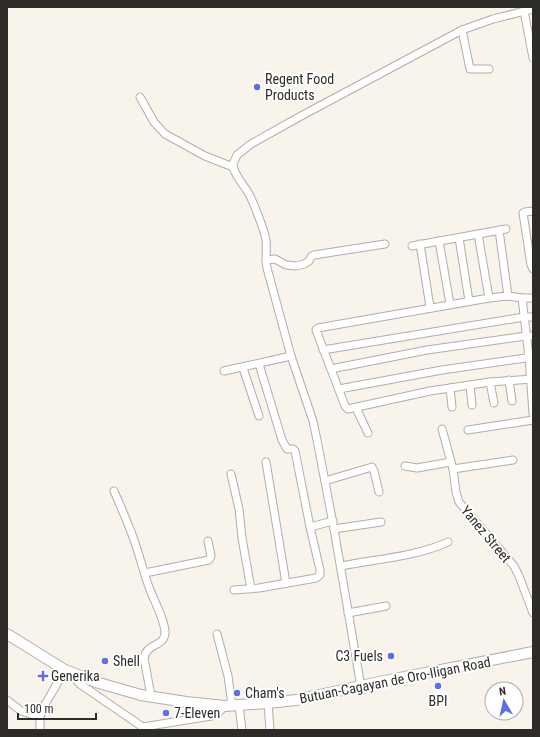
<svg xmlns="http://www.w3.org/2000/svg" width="540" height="737" font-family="'Roboto Condensed',sans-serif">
	<rect width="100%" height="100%" fill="#f8f4ec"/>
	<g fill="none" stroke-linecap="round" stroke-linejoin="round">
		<defs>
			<g id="minor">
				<polyline points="524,11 533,58"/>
				<polyline points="462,30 470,69 489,69"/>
				<polyline points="140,97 154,122 165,134 205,156 233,167"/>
				<polyline points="533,211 525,212 523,213 531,265 533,269"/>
				<polyline points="499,230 508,296"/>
				<polyline points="478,234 489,298"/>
				<polyline points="459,238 469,301"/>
				<polyline points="439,241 450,304"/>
				<polyline points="420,244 430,307"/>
				<polyline points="412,246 506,229"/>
				<polyline points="266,260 275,259 286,265 296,266 304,264 309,261 311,257 314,255 385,244"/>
				<polyline points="522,298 529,357 533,414"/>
				<polyline points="533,298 522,298 508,296 489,298 318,328 316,330 345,406 348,409 430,391 490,382 533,379"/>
				<polyline points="323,350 524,317 533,317"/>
				<polyline points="243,368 259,416"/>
				<polyline points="331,369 427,350 526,336 533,336"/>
				<polyline points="224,371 291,356"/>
				<polyline points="509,380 512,401"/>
				<polyline points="490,382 494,403"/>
				<polyline points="470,385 472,405"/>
				<polyline points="450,388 452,407"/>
				<polyline points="339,389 442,370 533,357"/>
				<polyline points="356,408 368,433"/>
				<polyline points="442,429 453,469 456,492 459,502 514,566 519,576 533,613"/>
				<polyline points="468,430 533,420"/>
				<polyline points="266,462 286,583"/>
				<polyline points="405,466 417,468 451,462"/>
				<polyline points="453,469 513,460"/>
				<polyline points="231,474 239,509 242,538 251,589"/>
				<polyline points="325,481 372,467 374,471 379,492"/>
				<path d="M114,491C122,510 131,529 137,549C141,561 144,574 149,587C153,599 166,622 165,634C163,647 147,643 144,658L151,696"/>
				<polyline points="310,527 333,521"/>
				<polyline points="334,529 381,522"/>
				<path d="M341,566C376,559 415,557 448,542"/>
				<polyline points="145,573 209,560 211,556 208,541"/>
				<polyline points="234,590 259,588 316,578 320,575 320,570 310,527 295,451 293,449 287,449 282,440 259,364"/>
				<polyline points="348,613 386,606"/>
				<polyline points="217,634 228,676 232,705"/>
				<polyline points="71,673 73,677 80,684 147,730"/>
				<path d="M361,687L334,529L317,440L313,421L291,356L267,268C265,259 267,250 266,240C264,229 254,204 249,194C244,185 233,174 233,164L237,155L251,144L301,116L462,30L493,19L533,9"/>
				<polyline points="7,700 21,711 40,717"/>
				<polyline points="268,703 270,730"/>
				<polyline points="239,705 242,730"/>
				<polyline points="143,727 211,716 218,713 225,706"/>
				<polyline points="40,730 40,717 43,708 65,670"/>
			</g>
			<polyline id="highway" points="7,634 65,670 99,683 141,695 186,702 225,706 268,703 296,700 384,681 533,652"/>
		</defs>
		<use href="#minor" stroke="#b1aea6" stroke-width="9"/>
		<use href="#highway" stroke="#b1aea6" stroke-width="12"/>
		<use href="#minor" stroke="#fff" stroke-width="7"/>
		<use href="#highway" stroke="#fff" stroke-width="10"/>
	</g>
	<g fill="#5e6ee6" stroke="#fff" stroke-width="1.5">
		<circle cx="257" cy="87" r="4"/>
		<circle cx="391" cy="656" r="4"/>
		<circle cx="105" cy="661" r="4"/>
		<path d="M41 670h4v4h4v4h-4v4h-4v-4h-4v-4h4z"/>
		<circle cx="438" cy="686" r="4"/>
		<circle cx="237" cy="693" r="4"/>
		<circle cx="166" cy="713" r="4"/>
	</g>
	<g text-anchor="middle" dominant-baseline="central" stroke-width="4" stroke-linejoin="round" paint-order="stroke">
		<g font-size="14" fill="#2d2c29" stroke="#fff" text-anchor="start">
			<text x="265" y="79">Regent Food<tspan x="265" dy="16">Products</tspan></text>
			<text x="383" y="656" text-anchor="end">C3 Fuels</text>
			<text x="113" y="661">Shell</text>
			<text x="51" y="676">Generika</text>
			<text x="245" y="693">Cham's</text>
			<text x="438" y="701" text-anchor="middle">BPI</text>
			<text x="174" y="713">7-Eleven</text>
		</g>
		<g font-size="14" fill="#2d2c29" stroke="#fff">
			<text transform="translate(486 534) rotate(50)">Yanez Street</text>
			<text transform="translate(395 680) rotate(-11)">Butuan-Cagayan de Oro-Iligan Road</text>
		</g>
	</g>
	<rect width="540" height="737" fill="none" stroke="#2d2c29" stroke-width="16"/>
	<g transform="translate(504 701) rotate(351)"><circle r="19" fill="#ffffff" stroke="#ababa9"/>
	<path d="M0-3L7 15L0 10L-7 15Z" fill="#5e6ee6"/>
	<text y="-6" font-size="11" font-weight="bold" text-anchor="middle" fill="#2d2c29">N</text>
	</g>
	<path d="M18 713v6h78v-6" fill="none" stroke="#2d2c29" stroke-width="2"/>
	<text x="24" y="713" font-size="12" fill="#2d2c29" stroke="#ffffff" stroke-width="3" paint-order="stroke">100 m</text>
</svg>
